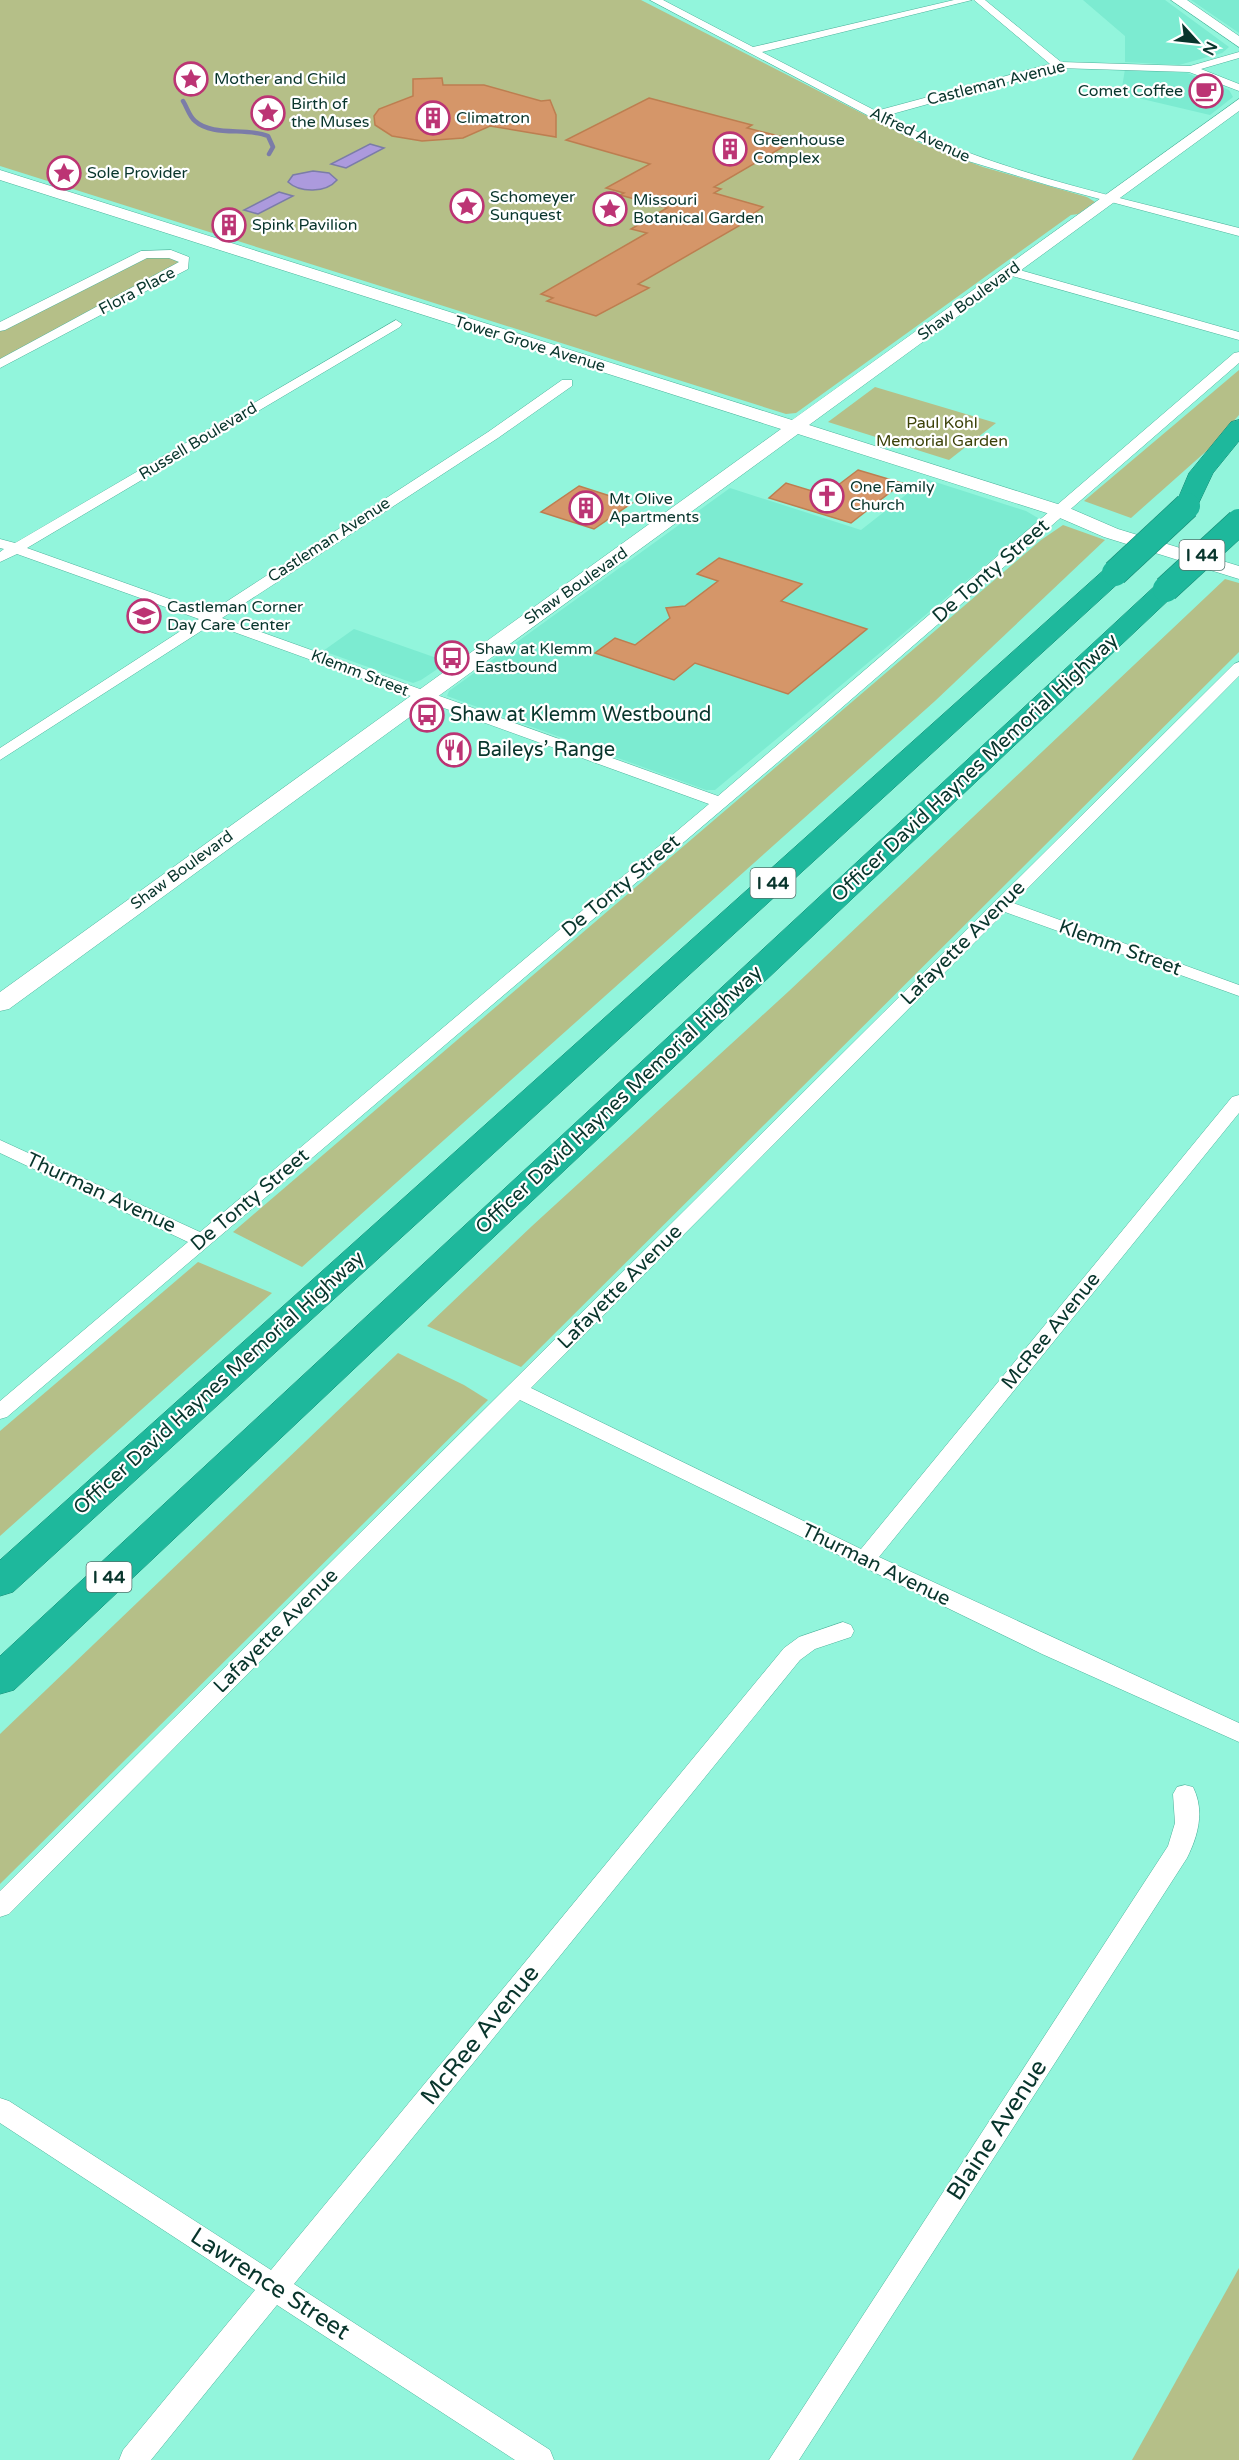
<svg xmlns="http://www.w3.org/2000/svg" width="1239" height="2460" font-family="'Varela Round',sans-serif">
	<rect width="100%" height="100%" fill="#92f5dc"/>
	<g fill="#7cebd1">
		<polygon points="1083,0 1165,0 1229,47 1222,53 1179,65 1125,62 1125,36"/>
		<polygon points="1191,0 1239,0 1239,33"/>
		<polygon points="1125,69 1187,73 1229,90 1233,97 1210,115 1121,94"/>
		<polygon points="926,479 1026,511 1038,518 1036,523 715,790 706,790 447,696 449,691 730,488 861,530"/>
		<polygon points="354,629 448,662 421,680 413,683 323,651"/>
	</g>
	<g fill="#b5bf88">
		<polygon points="0,0 641,0 920,143 983,167 1087,197 1095,202 1078,214 1071,215 796,413 786,414 0,166"/>
		<polygon points="145,254 185,260 0,364 0,327"/>
		<polygon points="1239,370 1239,415 1211,447 1131,518 1084,501"/>
		<polygon points="875,387 996,423 949,460 828,422"/>
		<polygon points="1063,525 1105,540 935,701 302,1267 233,1232 1041,540"/>
		<polygon points="1225,579 1239,583 1239,652 521,1367 427,1326 532,1226 789,991"/>
		<polygon points="198,1262 272,1293 0,1536 0,1431"/>
		<polygon points="398,1353 464,1385 488,1400 0,1884 0,1734"/>
		<polygon points="1239,2268 1239,2460 1132,2460"/>
	</g>
	<g fill="#ac9add" stroke="#7b7ca8" stroke-width="1.5">
		<polygon points="370,144 384,148 346,168 331,164"/>
		<path d="M313,171L329,173L337,180C326,193 300,193 288,182L293,175Z"/>
		<polygon points="279,192 293,196 258,214 244,210"/>
	</g>
	<g fill="none" stroke-linecap="round" stroke-linejoin="round">
		<path stroke="#7b7ca8" stroke-width="4.5" d="M183,101C187,107 189,116 195,121C213,137 246,127 268,136L273,147L269,154"/>
	</g>
	<g fill="#d59669" stroke="#bd7e50" stroke-width="1.5">
		<polygon points="442,78 443,85 484,85 541,101 550,100 556,115 556,137 490,126 463,138 422,141 392,136 375,125 374,116 379,109 413,96 413,79"/>
		<polygon points="649,98 752,125 747,128 795,140 714,187 721,189 714,193 763,207 741,222 744,223 638,284 649,288 596,316 547,301 553,298 541,294 647,233 631,229 667,208 620,195 624,193 606,188 650,164 566,140"/>
		<polygon points="858,470 902,483 851,523 769,498 786,483 825,495"/>
		<polygon points="579,486 632,503 594,529 541,512"/>
		<polygon points="719,558 802,584 781,601 867,629 788,694 695,663 674,680 595,653 615,638 635,645 670,618 666,608 685,606 718,581 697,574"/>
	</g>
	<g fill="none" stroke-linecap="round" stroke-linejoin="round">
		<defs>
			<g id="street">
				<path d="M650,0H663L753,47L954,0H972L762,52L876,111L1050,64L974,0H985L1061,62L1190,66L1239,52V58L1201,69L1239,84V91L1189,72L1058,68L885,116C995,173 1120,197 1239,228V236L1051,186L958,158L903,134Z"/>
				<polygon points="171,250 189,257 188,269 0,368 0,359 179,262 169,258 147,258 5,330 0,331 0,322 141,251"/>
				<polygon points="1009,267 1239,332 1239,340 1005,274 1005,268"/>
				<polygon points="396,320 402,324 400,327 27,548 209,613 488,432 562,380 572,380 572,386 498,438 222,618 718,796 1234,353 1239,352 1239,363 823,724 7,1417 0,1419 0,1401 188,1242 0,1153 0,1140 200,1232 709,804 212,624 0,760 0,748 199,619 17,554 0,562 0,552 4,549 0,548 0,539 15,543"/>
				<polygon points="1239,662 1239,676 1013,903 1239,985 1239,996 1005,912 531,1388 861,1549 1232,1097 1239,1095 1239,1113 879,1557 1239,1723 1239,1742 1042,1654 520,1400 9,1914 0,1917 0,1891 1234,664"/>
				<polygon points="843,1622 851,1625 854,1631 851,1637 815,1649 800,1660 294,2284 550,2450 554,2460 515,2460 277,2305 151,2460 119,2460 123,2450 255,2290 0,2123 0,2098 9,2101 271,2270 784,1648 799,1637"/>
				<path d="M1185,1785L1193,1787C1205,1811 1198,1836 1187,1858L799,2460H769L1168,1846L1175,1823L1173,1794L1177,1787Z"/>
			</g>
			<g id="secondary">
				<polygon points="1171,0 1187,0 1239,36 1239,47"/>
				<polygon points="1239,99 1239,111 809,425 1067,507 1118,529 1239,566 1239,579 1104,537 1053,515 798,434 9,1009 0,1011 0,992 781,429 0,180 0,170 792,420"/>
			</g>
			<g id="highway">
				<polygon points="1239,420 1239,441 1213,473 1195,511 1179,511 1175,506 1189,473 1231,422"/>
				<polygon points="1115,566 1124,568 1127,573 1124,578 13,1592 0,1596 0,1560 1106,568"/>
				<polygon points="1166,582 1175,584 1178,589 1175,594 14,1690 0,1694 0,1656 1157,584"/>
			</g>
		</defs>
		<use href="#street" stroke="#4eb39c" stroke-width="1"/>
		<use href="#secondary" stroke="#4eb39c" stroke-width="1"/>
		<use href="#highway" stroke="#168a75" stroke-width="1"/>
		<use href="#street" fill="#fff" fill-rule="evenodd"/>
		<use href="#secondary" fill="#fff" fill-rule="evenodd"/>
		<use href="#highway" fill="#1eb89c" fill-rule="evenodd"/>
		<defs>
			<g id="highway-bridge">
				<polyline points="1115,573 1187,506"/>
				<polyline points="1166,589 1239,522"/>
			</g>
		</defs>
		<use href="#highway-bridge" stroke="#168a75" stroke-width="27" stroke-linecap="butt"/>
		<use href="#highway-bridge" stroke="#1eb89c" stroke-width="26"/>
	</g>
	<defs>
		<symbol id="sight-ring" viewBox="-11 -11 22 22"><circle r="9.5" fill="#fff" stroke="#bc3474" stroke-width="1.5"/><path d="M0-6L1.8-2.2L6-1.7L2.9 1.2L3.7 5.4L0 3.3L-3.7 5.4L-2.9 1.2L-6-1.7L-1.8-2.2Z" fill="#bc3474"/></symbol>
		<symbol id="cafe-ring" viewBox="-11 -11 22 22"><circle r="9.5" fill="#fff" stroke="#bc3474" stroke-width="1.5"/><path d="M-5.5-4.5H6V0H3Q3 3.5 0 3.5H-2.5Q-5.5 3.5-5.5 0ZM3-3.2v2h1.7v-2ZM-6 4.5H4V6H-6Z" fill="#bc3474"/></symbol>
		<symbol id="building-ring" viewBox="-11 -11 22 22"><circle r="9.5" fill="#fff" stroke="#bc3474" stroke-width="1.5"/><path d="M-4-6H4V6H1V3H-1V6H-4ZM-2.5-4.3h1.7v1.8h-1.7ZM.8-4.3h1.7v1.8H.8ZM-2.5-1h1.7V.8h-1.7ZM.8-1h1.7V.8H.8Z" fill="#bc3474"/></symbol>
		<symbol id="church-ring" viewBox="-11 -11 22 22"><circle r="9.5" fill="#fff" stroke="#bc3474" stroke-width="1.5"/><path d="M-1.2-6h2.4v3.5h3.3v2.4h-3.3V6h-2.4V-.1h-3.3v-2.4h3.3Z" fill="#bc3474"/></symbol>
		<symbol id="school-ring" viewBox="-11 -11 22 22"><circle r="9.5" fill="#fff" stroke="#bc3474" stroke-width="1.5"/><path d="M0-5L7-2L0 1L-7-2ZM-4 1L0 2.5L4 1V4Q0 6-4 4Z" fill="#bc3474"/></symbol>
		<symbol id="bus-ring" viewBox="-11 -11 22 22"><circle r="9.5" fill="#fff" stroke="#bc3474" stroke-width="1.5"/><path d="M-5-6H5V4H4V6H2V4H-2V6H-4V4H-5ZM-3.5-4V0h7V-4ZM-3.5 1.2v1.5H-2V1.2ZM2 1.2v1.5H3.5V1.2Z" fill="#bc3474"/></symbol>
		<symbol id="restaurant-ring" viewBox="-11 -11 22 22"><circle r="9.5" fill="#fff" stroke="#bc3474" stroke-width="1.5"/><path d="M-5-6h1v4h1v-4h1v4h1v-4h1v5L-1.5 .5V6h-2V.5L-5-1ZM5-6V6H3V1.5H1.5Q1.5-4 5-6Z" fill="#bc3474"/></symbol>
	</defs>
	<g fill-rule="evenodd">
		<use href="#sight-ring" x="172" y="60" width="38" height="38"/>
		<use href="#cafe-ring" x="1187" y="72" width="38" height="38"/>
		<use href="#sight-ring" x="249" y="94" width="38" height="38"/>
		<use href="#building-ring" x="414" y="99" width="38" height="38"/>
		<use href="#building-ring" x="711" y="130" width="38" height="38"/>
		<use href="#sight-ring" x="45" y="154" width="38" height="38"/>
		<use href="#sight-ring" x="448" y="187" width="38" height="38"/>
		<use href="#sight-ring" x="591" y="190" width="38" height="38"/>
		<use href="#building-ring" x="210" y="206" width="38" height="38"/>
		<use href="#church-ring" x="808" y="477" width="38" height="38"/>
		<use href="#building-ring" x="567" y="489" width="38" height="38"/>
		<use href="#school-ring" x="125" y="597" width="38" height="38"/>
		<use href="#bus-ring" x="433" y="639" width="38" height="38"/>
		<use href="#bus-ring" x="408" y="696" width="38" height="38"/>
		<use href="#restaurant-ring" x="435" y="731" width="38" height="38"/>
	</g>
	<g text-anchor="middle" dominant-baseline="central" stroke-width="4.5" stroke-linejoin="round" paint-order="stroke">
		<g font-size="16" fill="#08352c" stroke="#fff" text-anchor="start">
			<text x="214" y="79">Mother and Child</text>
			<text x="1183" y="91" text-anchor="end">Comet Coffee</text>
			<text x="291" y="104">Birth of<tspan x="291" dy="18">the Muses</tspan></text>
			<text x="456" y="118">Climatron</text>
			<text x="753" y="140">Greenhouse<tspan x="753" dy="18">Complex</tspan></text>
			<text x="87" y="173">Sole Provider</text>
			<text x="490" y="197">Schomeyer<tspan x="490" dy="18">Sunquest</tspan></text>
			<text x="633" y="200">Missouri<tspan x="633" dy="18">Botanical Garden</tspan></text>
			<text x="252" y="225">Spink Pavilion</text>
			<text x="850" y="487">One Family<tspan x="850" dy="18">Church</tspan></text>
			<text x="609" y="499">Mt Olive<tspan x="609" dy="18">Apartments</tspan></text>
			<text x="167" y="607">Castleman Corner<tspan x="167" dy="18">Day Care Center</tspan></text>
			<text x="475" y="649">Shaw at Klemm<tspan x="475" dy="18">Eastbound</tspan></text>
		</g>
		<g font-size="16" fill="#08352c" stroke="#fff">
			<text transform="translate(996 83) rotate(-14)">Castleman Avenue</text>
			<text transform="translate(920 135) rotate(25)">Alfred Avenue</text>
			<text transform="translate(137 291) rotate(-28)">Flora Place</text>
			<text transform="translate(969 301) rotate(-36)">Shaw Boulevard</text>
			<text transform="translate(530 344) rotate(17)">Tower Grove Avenue</text>
			<text transform="translate(198 441) rotate(-31)">Russell Boulevard</text>
			<text transform="translate(329 540) rotate(-33)">Castleman Avenue</text>
			<text transform="translate(576 586) rotate(-35)">Shaw Boulevard</text>
			<text transform="translate(360 673) rotate(21)">Klemm Street</text>
			<text transform="translate(182 870) rotate(-36)">Shaw Boulevard</text>
		</g>
		<g font-size="16" fill="#3c4209" stroke="#fff">
			<text x="942" y="423">Paul Kohl<tspan x="942" dy="18">Memorial Garden</tspan></text>
		</g>
		<g fill="#fff" stroke="#52726b" stroke-width="1.5">
			<rect x="1179.5" y="540" width="45" height="30" rx="4.5"/>
			<rect x="750.5" y="868" width="45" height="30" rx="4.5"/>
			<rect x="86.5" y="1562" width="45" height="30" rx="4.5"/>
		</g>
		<g font-size="18" font-weight="bold" fill="#08352c">
			<text x="1202" y="555">I 44</text>
			<text x="773" y="883">I 44</text>
			<text x="109" y="1577">I 44</text>
		</g>
		<g font-size="20" fill="#08352c" stroke="#fff">
			<text transform="translate(991 571) rotate(-41)">De Tonty Street</text>
			<text transform="translate(975 768) rotate(-43)">Officer David Haynes Memorial Highway</text>
			<text transform="translate(621 886) rotate(-40)">De Tonty Street</text>
			<text transform="translate(963 943) rotate(-45)">Lafayette Avenue</text>
			<text transform="translate(1120 948) rotate(20)">Klemm Street</text>
			<text transform="translate(619 1100) rotate(-43)">Officer David Haynes Memorial Highway</text>
			<text transform="translate(101 1193) rotate(25)">Thurman Avenue</text>
			<text transform="translate(250 1200) rotate(-40)">De Tonty Street</text>
			<text transform="translate(620 1287) rotate(-45)">Lafayette Avenue</text>
			<text transform="translate(1051 1331) rotate(-51)">McRee Avenue</text>
			<text transform="translate(219 1383) rotate(-42)">Officer David Haynes Memorial Highway</text>
			<text transform="translate(876 1565) rotate(26)">Thurman Avenue</text>
			<text transform="translate(276 1631) rotate(-45)">Lafayette Avenue</text>
		</g>
		<g font-size="20" fill="#08352c" stroke="#fff" text-anchor="start">
			<text x="450" y="715">Shaw at Klemm Westbound</text>
			<text x="477" y="750">Baileys’ Range</text>
		</g>
		<g font-size="24" fill="#08352c" stroke="#fff">
			<text transform="translate(480 2035) rotate(-51)">McRee Avenue</text>
			<text transform="translate(997 2130) rotate(-57)">Blaine Avenue</text>
			<text transform="translate(270 2284) rotate(33)">Lawrence Street</text>
		</g>
	</g>
	<g transform="translate(1197 42) rotate(117)" stroke="#ffffff" stroke-width="4.5" paint-order="stroke">
	<path d="M0-4.5L10 22L0 15L-10 22Z" fill="#08352c"/>
	<text y="-9" font-size="16" font-weight="bold" text-anchor="middle" fill="#08352c">N</text>
	</g>
</svg>
